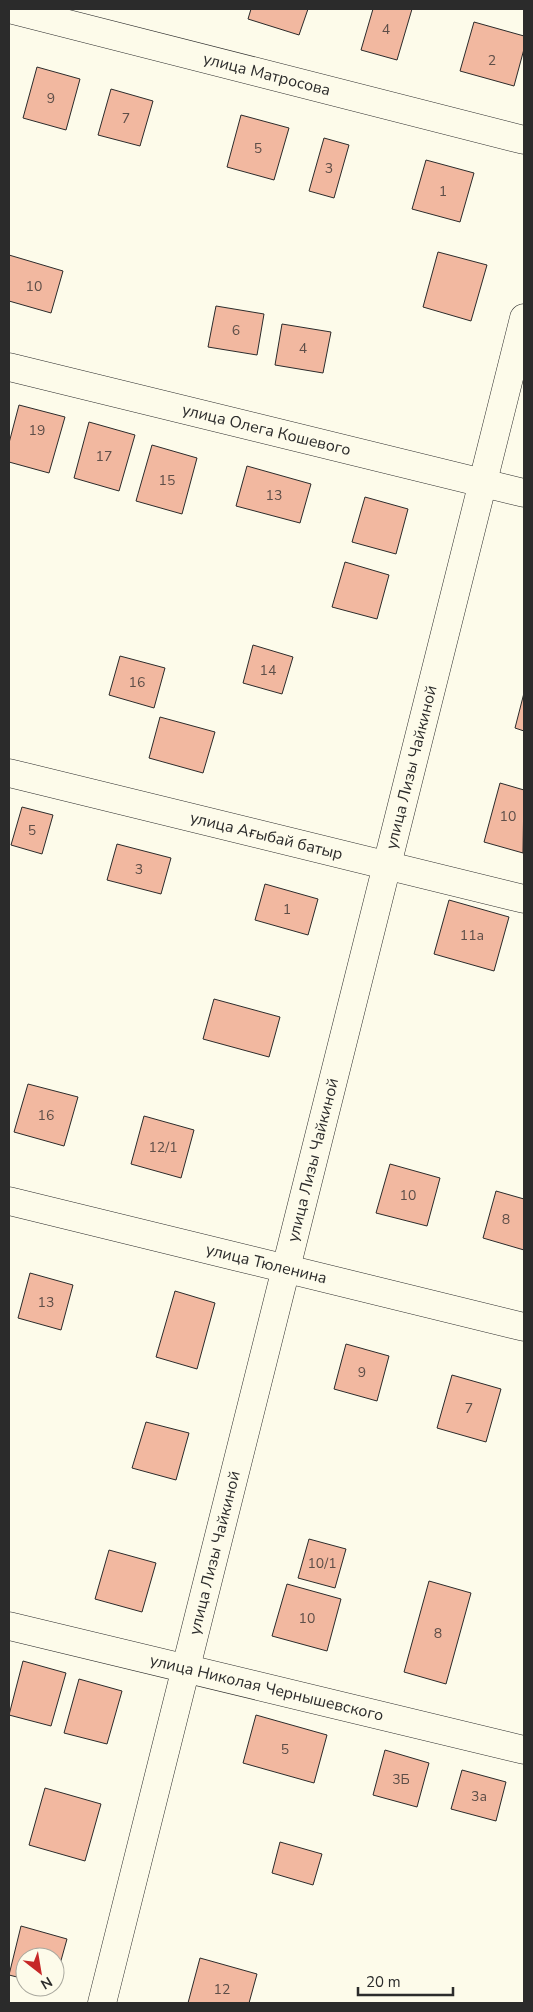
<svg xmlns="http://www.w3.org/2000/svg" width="533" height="2012" font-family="'Nunito Sans',sans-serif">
	<rect width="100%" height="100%" fill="#fdfbea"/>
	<g fill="#f2b8a0" stroke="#2b2b2b">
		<polygon points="251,9 308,9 299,35 248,19"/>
		<polygon points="373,9 412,9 397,60 361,50"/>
		<polygon points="474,22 524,36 524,49 514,86 460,71"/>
		<polygon points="37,67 80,79 66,130 23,118"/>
		<polygon points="111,89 153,101 140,146 98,135"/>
		<polygon points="241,115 289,128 274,180 227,167"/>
		<polygon points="324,138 349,145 334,198 309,191"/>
		<polygon points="426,160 474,173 460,222 412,209"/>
		<polygon points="438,252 487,265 471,321 423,307"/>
		<polygon points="9,255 63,271 51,313 9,301"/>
		<polygon points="216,306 264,314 257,355 208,347"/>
		<polygon points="282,324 331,332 323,373 275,365"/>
		<polygon points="19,405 65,417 49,473 9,462 9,443"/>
		<polygon points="89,422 135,435 119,491 74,478"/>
		<polygon points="152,445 197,458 182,514 136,501"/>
		<polygon points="247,466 311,484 300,523 236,506"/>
		<polygon points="365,497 408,509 396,554 352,542"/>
		<polygon points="345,562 389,575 377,619 332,607"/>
		<polygon points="253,645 293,657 282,694 243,683"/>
		<polygon points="120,656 165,668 154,708 109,695"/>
		<polygon points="524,693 524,731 515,728"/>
		<polygon points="160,717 215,732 203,773 149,758"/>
		<polygon points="500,783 524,790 523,853 484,842"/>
		<polygon points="22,807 53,815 42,854 11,845"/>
		<polygon points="117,844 171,858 161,894 107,880"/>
		<polygon points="265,884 318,899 308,935 255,920"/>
		<polygon points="449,900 509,917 494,971 434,954"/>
		<polygon points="214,999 280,1017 269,1057 203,1039"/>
		<polygon points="28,1084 78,1097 64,1146 14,1132"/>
		<polygon points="144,1116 194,1130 181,1178 131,1164"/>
		<polygon points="390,1164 440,1178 427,1226 376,1213"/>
		<polygon points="496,1191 524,1199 524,1250 483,1238"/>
		<polygon points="30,1273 73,1285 61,1330 18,1318"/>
		<polygon points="175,1291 215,1303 197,1369 156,1357"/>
		<polygon points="346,1344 389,1356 377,1401 334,1389"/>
		<polygon points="452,1375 501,1389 486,1442 437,1428"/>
		<polygon points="146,1422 189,1433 176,1480 132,1468"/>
		<polygon points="309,1539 346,1549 335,1588 298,1578"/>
		<polygon points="109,1550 156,1563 142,1612 95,1599"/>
		<polygon points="429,1581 471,1593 446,1684 404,1672"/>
		<polygon points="287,1584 341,1599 327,1651 272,1636"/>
		<polygon points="23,1661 66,1673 51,1726 9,1715"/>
		<polygon points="79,1679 122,1691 107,1744 64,1733"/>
		<polygon points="256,1715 327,1735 314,1783 243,1763"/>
		<polygon points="385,1750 429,1763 417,1807 373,1795"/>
		<polygon points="462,1770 506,1782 496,1821 451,1809"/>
		<polygon points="45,1788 101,1804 85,1861 29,1845"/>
		<polygon points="280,1842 322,1854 313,1885 272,1873"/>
		<polygon points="21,1926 67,1939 55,1982 55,1957 25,1957 25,1979 9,1975"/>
		<polygon points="200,1958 257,1974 249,2003 188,2003"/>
	</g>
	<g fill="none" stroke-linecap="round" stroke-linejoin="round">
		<defs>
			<g id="minor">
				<path id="s1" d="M9,9L524,140"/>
				<path id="s2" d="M9,367L524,493"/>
				<path id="s3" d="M9,773L524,899"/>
				<path id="s4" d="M9,1201L524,1327"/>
				<path id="s5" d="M9,1626L524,1750"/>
			</g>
			<g id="tertiary">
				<path id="s6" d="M102,2003L524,318"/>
			</g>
		</defs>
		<use href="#minor" stroke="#2b2b2b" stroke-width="29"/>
		<use href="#tertiary" stroke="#2b2b2b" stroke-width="29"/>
		<use href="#minor" stroke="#fdfbea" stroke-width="28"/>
		<use href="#tertiary" stroke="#fdfbea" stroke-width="28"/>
	</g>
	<g text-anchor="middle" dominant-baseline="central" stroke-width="4" stroke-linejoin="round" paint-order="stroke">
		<g font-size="14" fill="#5d4e48">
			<text x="386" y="29">4</text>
			<text x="492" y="60">2</text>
			<text x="51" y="98">9</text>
			<text x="126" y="118">7</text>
			<text x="258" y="148">5</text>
			<text x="329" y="168">3</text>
			<text x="443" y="191">1</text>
			<text x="34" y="286">10</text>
			<text x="236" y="330">6</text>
			<text x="303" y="348">4</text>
			<text x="37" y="430">19</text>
			<text x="104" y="456">17</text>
			<text x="167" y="480">15</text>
			<text x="274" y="495">13</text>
			<text x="268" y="670">14</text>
			<text x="137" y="682">16</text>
			<text x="508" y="816">10</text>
			<text x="32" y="830">5</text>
			<text x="139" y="869">3</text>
			<text x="287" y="909">1</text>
			<text x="472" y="935">11а</text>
			<text x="46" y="1115">16</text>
			<text x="163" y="1147">12/1</text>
			<text x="408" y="1195">10</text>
			<text x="506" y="1219">8</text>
			<text x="46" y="1302">13</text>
			<text x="362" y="1372">9</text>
			<text x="469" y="1408">7</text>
			<text x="322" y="1563">10/1</text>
			<text x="307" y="1618">10</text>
			<text x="438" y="1633">8</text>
			<text x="285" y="1749">5</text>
			<text x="401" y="1779">3Б</text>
			<text x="479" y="1796">3а</text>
			<text x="222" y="1989">12</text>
		</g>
		<g font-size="16" fill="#2b2b2b" stroke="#fdfbea">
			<text stroke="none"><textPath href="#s1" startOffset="266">улица Матросова</textPath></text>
			<text stroke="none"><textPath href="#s2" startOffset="265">улица Олега Кошевого</textPath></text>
			<text stroke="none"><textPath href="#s6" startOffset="1274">улица Лизы Чайкиной</textPath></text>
			<text stroke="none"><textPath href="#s3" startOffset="265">улица Ағыбай батыр</textPath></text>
			<text stroke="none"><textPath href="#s6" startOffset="869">улица Лизы Чайкиной</textPath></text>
			<text stroke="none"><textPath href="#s4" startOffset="265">улица Тюленина</textPath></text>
			<text stroke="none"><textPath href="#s6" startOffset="464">улица Лизы Чайкиной</textPath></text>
			<text stroke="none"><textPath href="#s5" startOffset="265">улица Николая Чернышевского</textPath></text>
		</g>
	</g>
	<rect width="533" height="2012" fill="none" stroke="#2b2b2b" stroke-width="20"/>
	<g transform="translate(40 1972) rotate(149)"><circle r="24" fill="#fdfbea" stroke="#a9a89e"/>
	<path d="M0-4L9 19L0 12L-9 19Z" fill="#c62828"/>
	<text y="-8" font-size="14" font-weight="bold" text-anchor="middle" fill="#2b2b2b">N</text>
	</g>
	<path d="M358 1987v8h95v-8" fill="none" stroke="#2b2b2b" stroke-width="2.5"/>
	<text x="366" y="1987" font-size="15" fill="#2b2b2b" stroke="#fdfbea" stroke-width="4" paint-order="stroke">20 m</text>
</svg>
